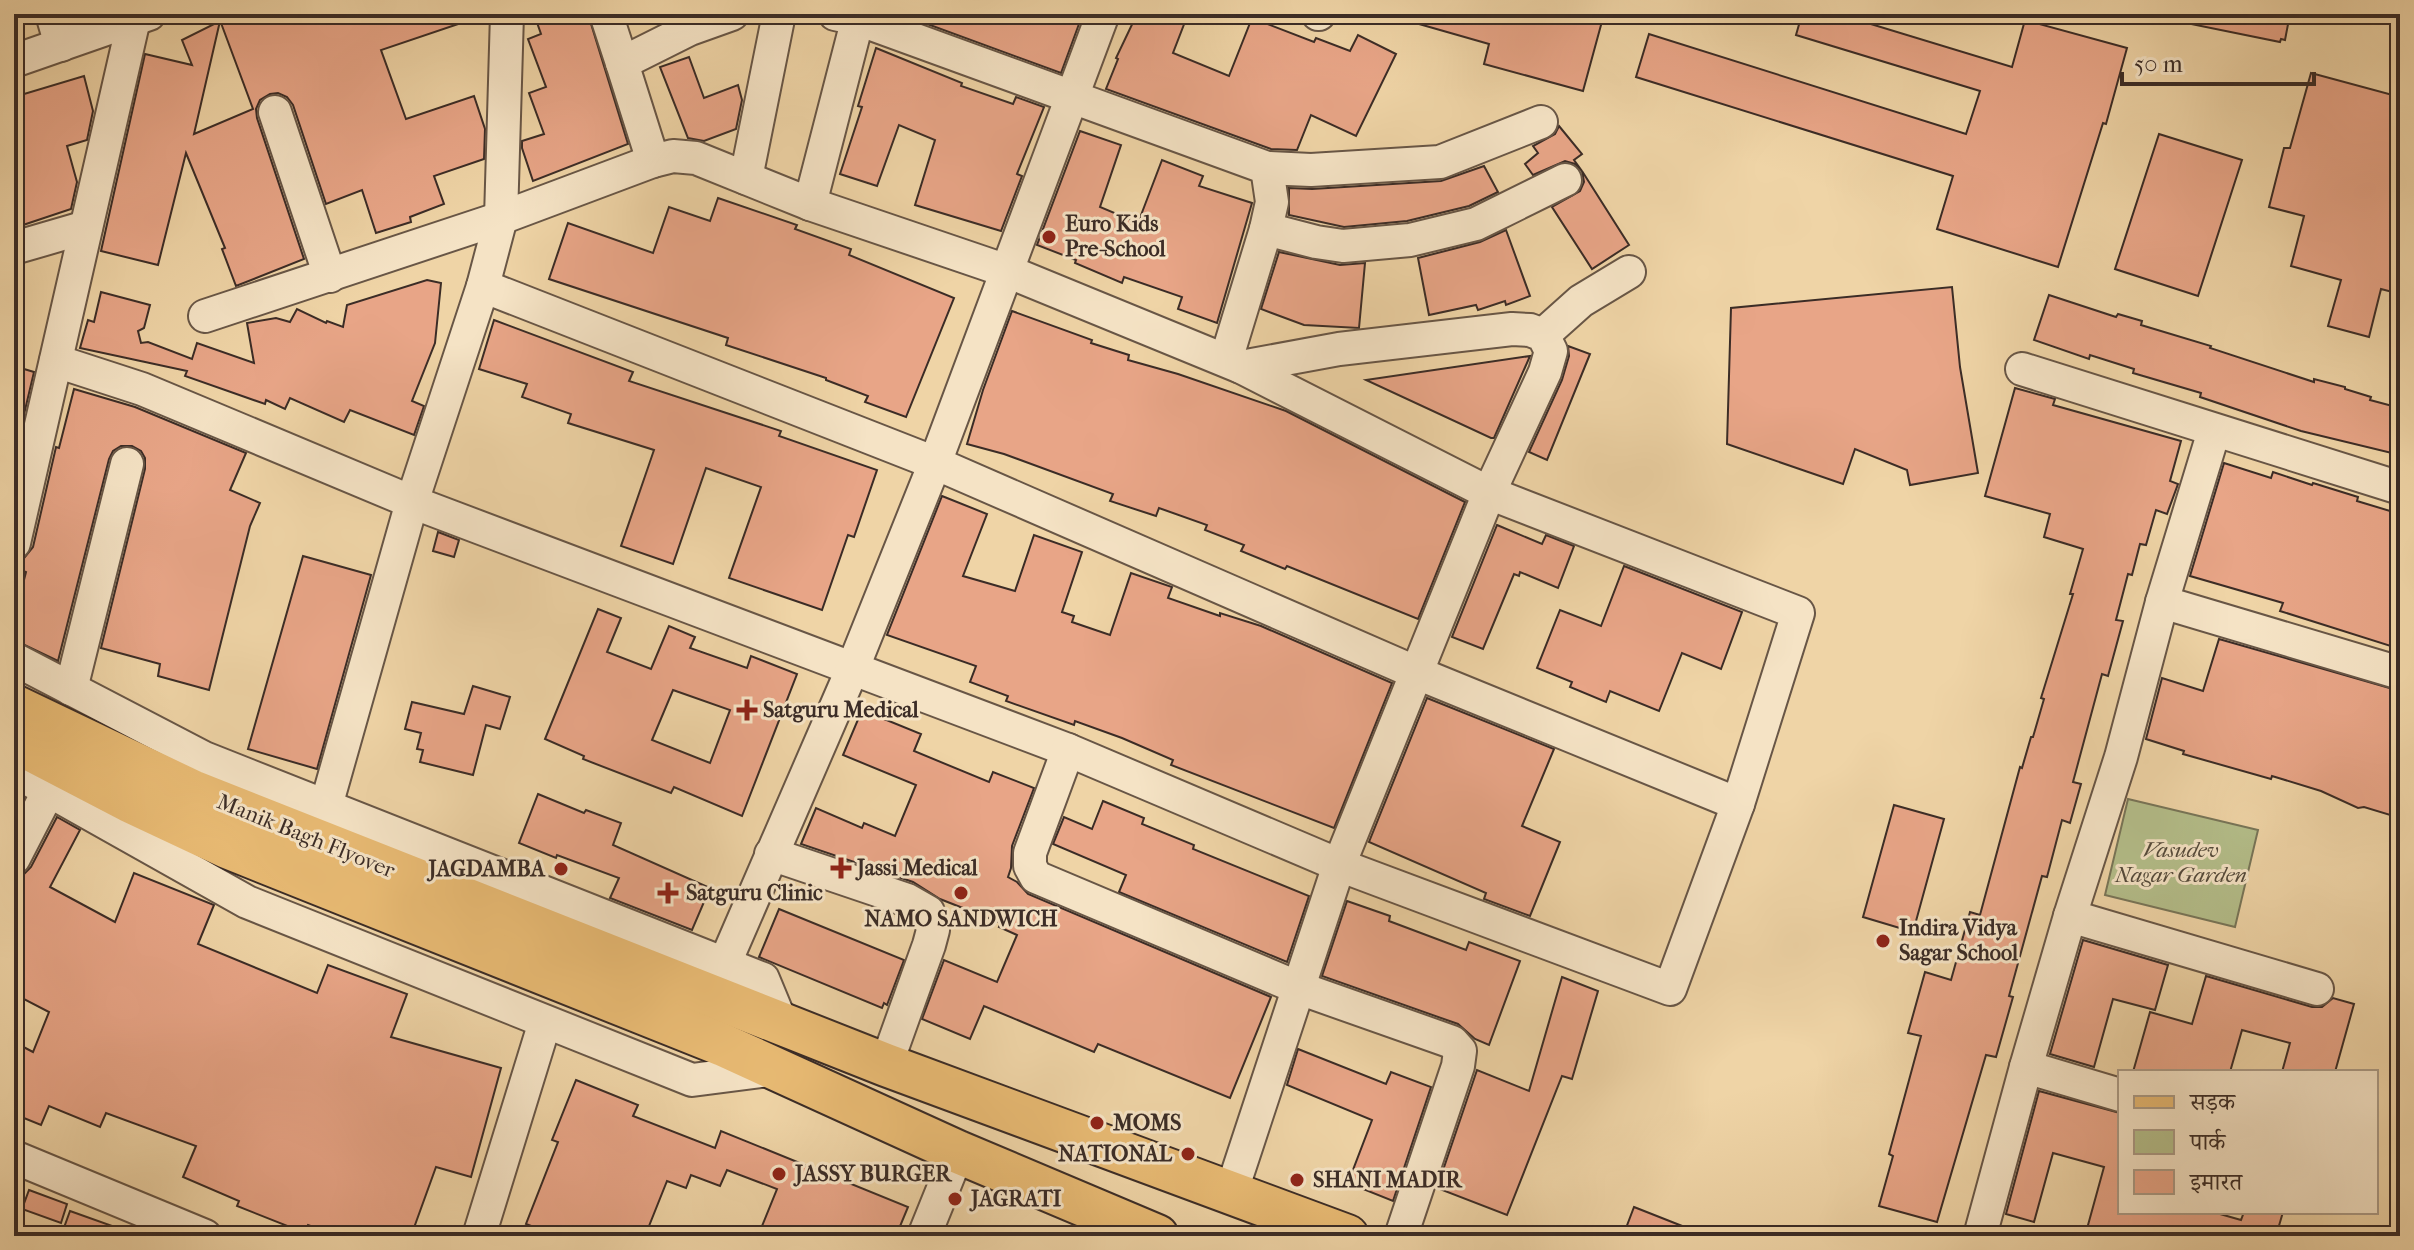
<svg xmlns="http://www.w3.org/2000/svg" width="2414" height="1250" font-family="'IM FELL French Canon','Noto Serif Devanagari',serif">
	<rect width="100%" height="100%" fill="#efd4a6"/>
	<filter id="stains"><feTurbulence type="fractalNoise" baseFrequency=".0025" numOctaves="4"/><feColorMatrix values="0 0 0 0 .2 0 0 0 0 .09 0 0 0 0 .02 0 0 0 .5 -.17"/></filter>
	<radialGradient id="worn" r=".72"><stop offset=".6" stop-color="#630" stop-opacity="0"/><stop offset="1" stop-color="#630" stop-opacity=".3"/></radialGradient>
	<polygon fill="#b4be8a" stroke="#787558" stroke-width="2" points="2128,799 2258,830 2235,927 2105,895"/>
	<g fill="#e8a587" stroke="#3b2c26" stroke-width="2" fill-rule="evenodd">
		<polygon points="253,14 264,14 266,21 287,14 476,14 476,18 381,50 406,119 474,96 485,129 484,159 434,176 444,204 410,217 411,222 376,233 362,190 326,204 293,105 287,97 278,93 270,94 260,100 256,109 257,118 304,259 236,286 222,249 225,248 186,153 158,265 101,251 145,54 192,65 182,40 220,21 194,134 253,109 221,23"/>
		<polygon points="534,14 588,14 628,144 533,181 522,148 522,141 544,134 529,93 546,87 528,39 541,34"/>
		<polygon points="900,14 1048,14 1079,24 1061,73"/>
		<polygon points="1137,14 1188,14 1173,53 1229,76 1252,18 1314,42 1316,38 1350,51 1358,35 1396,54 1356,136 1311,115 1297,150 1271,149 1106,89 1118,59 1116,58"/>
		<polygon points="1406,14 1604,14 1583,91 1484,64 1489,44 1405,20"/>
		<polygon points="1802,14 1838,14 2012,67 2025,20 2127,48 2106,124 2103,123 2058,267 1937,229 1953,176 1636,77 1649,34 1966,134 1980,91 1796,35"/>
		<polygon points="2192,14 2290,14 2285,40 2281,39 2280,42 2191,24"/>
		<polygon points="876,48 962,83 961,86 1013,104 1016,97 1044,107 1017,174 1022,176 1001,231 915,205 935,140 899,125 877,186 840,174 862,107 858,106"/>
		<polygon points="689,57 704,98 738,85 742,100 736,129 704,141 688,138 660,67"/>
		<polygon points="2311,73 2400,97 2400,226 2395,244 2400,245 2400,294 2381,289 2369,337 2328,326 2341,280 2291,266 2304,216 2269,207 2284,148 2290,148"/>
		<polygon points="84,76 93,111 87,140 67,146 77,182 71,209 14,228 14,97"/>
		<polygon points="1559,126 1582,154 1574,160 1582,171 1575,164 1565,161 1533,175 1525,164 1538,153 1533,146 1555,134"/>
		<polygon points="1080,131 1121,145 1100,207 1138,223 1162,160 1203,176 1199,186 1252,203 1217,323 1178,309 1182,297 1124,277 1122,283 1075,263 1076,260 1037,245"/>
		<polygon points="2159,134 2242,160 2198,296 2115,269"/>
		<polygon points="1484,166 1498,192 1469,206 1407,221 1344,227 1289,215 1289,188 1312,189 1441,181"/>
		<polygon points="1582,171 1629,245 1592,269 1552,207 1580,191 1584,182"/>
		<polygon points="718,198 797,225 795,229 851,249 849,255 954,298 906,417 865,402 868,396 826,380 826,378 726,345 728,338 549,279 568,223 653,253 669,207 710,221"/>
		<polygon points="1506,230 1530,296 1506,305 1505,301 1478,310 1476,305 1429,315 1418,258 1480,242"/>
		<polygon points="1279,252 1340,265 1365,263 1359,328 1304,325 1261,309"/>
		<polygon points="427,280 441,283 435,343 412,401 424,406 414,435 350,410 344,422 290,398 285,409 266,400 265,404 185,376 187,371 80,348 88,320 94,322 101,292 150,305 144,328 138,331 141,343 148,342 192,359 197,343 254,363 247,323 276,318 290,322 297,309 326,323 327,321 343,327 347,305"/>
		<polygon points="1952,287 1960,367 1978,473 1910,485 1907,470 1855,449 1843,484 1727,444 1731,308"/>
		<polygon points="2049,295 2116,317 2118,314 2142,321 2141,325 2211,346 2210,348 2314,382 2314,379 2345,387 2345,389 2371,397 2370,400 2400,408 2400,455 2301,431 2200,397 2201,393 2133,373 2134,369 2090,355 2089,359 2034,340"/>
		<polygon points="1012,311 1092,340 1091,343 1129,355 1128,360 1178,374 1286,411 1465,502 1418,619 1287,566 1285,569 1241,551 1244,545 1205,530 1207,525 1159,508 1156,516 1110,501 1113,494 1004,454 967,444 983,390"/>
		<polygon points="494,320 633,372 629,381 781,431 779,436 877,470 854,537 848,535 822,610 729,578 761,487 706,468 673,564 621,546 654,450 568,423 571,414 522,397 527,384 479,369"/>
		<polygon points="1568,346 1590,354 1547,460 1529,452 1562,380 1569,356"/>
		<polygon points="1530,356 1494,438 1491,438 1366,380"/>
		<polygon points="14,366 34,372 21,427 14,427"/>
		<polygon points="2015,388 2055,399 2053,405 2181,441 2170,481 2178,484 2167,514 2156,510 2146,545 2140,544 2132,575 2128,574 2116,620 2123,621 2108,676 2102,674 2073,782 2081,784 2070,823 2062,820 2047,877 2042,876 2009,996 2013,997 1996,1057 1986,1055 1937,1222 1879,1206 1893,1156 1889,1154 1921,1036 1908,1033 1925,972 1951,980 1970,912 1980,915 2020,767 2022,768 2031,737 2033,737 2044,699 2041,698 2073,594 2070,594 2083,549 2044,537 2050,514 1985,496"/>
		<polygon points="74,389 135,407 246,453 230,490 260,503 250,526 209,690 158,676 160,664 101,648 145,469 145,458 141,451 132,446 121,446 113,451 109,459 58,661 14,640 14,619 26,572 21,570 24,558 33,547 56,447 59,448"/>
		<polygon points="2224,463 2271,478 2273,472 2312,485 2313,483 2358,497 2357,501 2400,514 2400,649 2280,611 2283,603 2190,576"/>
		<polygon points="942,496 987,514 963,576 1015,591 1034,535 1082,552 1062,612 1074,616 1072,622 1110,635 1131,573 1172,587 1168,598 1220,616 1220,613 1261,626 1392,683 1334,828 1171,765 1173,760 1122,738 1075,721 1074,725 1006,701 1008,696 970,682 976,666 887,635"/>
		<polygon points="1497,525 1542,544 1546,535 1574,546 1558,588 1520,572 1519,576 1514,574 1483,649 1452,637"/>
		<polygon points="438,532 459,540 454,557 433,551"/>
		<polygon points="303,556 371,575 317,769 248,749"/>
		<polygon points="1624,566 1742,612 1721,669 1682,653 1659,711 1610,691 1606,702 1570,687 1572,682 1537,668 1560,610 1601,626"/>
		<path d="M598,609L621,618L607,652L651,669L669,626L695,637L690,648L747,668L751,656L797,674L742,816L674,787L671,793L583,759L584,756L545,739ZM673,690L730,710L710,763L652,740Z"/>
		<polygon points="2219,639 2400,691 2400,818 2364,807 2358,808 2321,791 2272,776 2271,779 2183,754 2184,751 2146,739 2162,678 2203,691"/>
		<polygon points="473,686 510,697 500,729 486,725 473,775 420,762 423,750 417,749 421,733 405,729 412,702 464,714"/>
		<polygon points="1427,698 1554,749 1522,826 1560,842 1530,916 1484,899 1486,893 1369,842"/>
		<polygon points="862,710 921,734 914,751 989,782 993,772 1034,788 1012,846 1011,868 1008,877 1017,882 1028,894 1271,997 1230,1098 1098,1044 1094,1052 984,1006 970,1039 922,1019 944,960 997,982 1017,935 999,927 1001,923 940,899 913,882 801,844 816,808 862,828 864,823 895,836 916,785 843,755"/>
		<polygon points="538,794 584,813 586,810 621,823 613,845 710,888 692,930 610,898 619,878 557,855 556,858 519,843"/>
		<polygon points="1103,801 1144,818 1142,824 1194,845 1193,849 1309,896 1287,962 1119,892 1126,875 1053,844 1064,817 1092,829"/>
		<polygon points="1894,805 1944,819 1913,932 1863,917"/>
		<polygon points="57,817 80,830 50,887 115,922 134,873 214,905 198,944 317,993 328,965 407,994 391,1037 501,1068 471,1177 436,1167 411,1236 339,1236 308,1225 305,1233 237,1206 239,1201 183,1177 196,1146 106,1113 100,1127 49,1106 41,1125 14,1114 14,1042 33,1052 49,1012 14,994 14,877 24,874 31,867"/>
		<polygon points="1347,901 1390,916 1389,921 1466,950 1469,942 1520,961 1489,1045 1475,1039 1458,1024 1322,976"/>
		<polygon points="779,909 904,960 887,1005 884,1003 882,1008 759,957"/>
		<polygon points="2083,940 2168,965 2155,1010 2113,999 2094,1067 2050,1054"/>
		<polygon points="2206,976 2312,1007 2322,1007 2333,998 2354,1004 2335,1072 2282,1072 2290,1043 2242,1030 2230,1072 2133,1072 2150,1012 2192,1024"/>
		<polygon points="1562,977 1598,991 1572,1079 1562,1076 1507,1215 1437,1188 1477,1070 1529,1091"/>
		<polygon points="1298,1049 1386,1084 1391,1072 1431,1087 1393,1201 1348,1183 1372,1120 1287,1085"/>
		<polygon points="576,1080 638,1105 633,1116 715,1148 721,1131 908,1207 896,1236 758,1236 777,1189 727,1170 720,1186 691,1175 686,1188 667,1181 645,1236 557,1236 526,1224 558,1142 552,1140"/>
		<polygon points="2039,1091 2120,1113 2120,1212 2213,1212 2241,1220 2244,1212 2283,1212 2276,1236 2085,1236 2104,1167 2053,1153 2034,1222 2006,1214"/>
		<polygon points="29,1190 67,1204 61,1223 22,1209"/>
		<polygon points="1634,1207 1705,1235 1705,1236 1623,1236"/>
		<polygon points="70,1211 132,1233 131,1236 61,1236"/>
	</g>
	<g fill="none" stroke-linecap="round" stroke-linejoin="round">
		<defs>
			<g id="minor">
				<polyline points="52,14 61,45"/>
				<polyline points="606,14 622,63"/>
				<polyline points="835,14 858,19 1267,168 1272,202 1266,229 1226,360"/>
				<polyline points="1318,14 1319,14"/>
				<polyline points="14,61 149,14"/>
				<polyline points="275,112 330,276"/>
				<polyline points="653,161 622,63 690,29 732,14"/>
				<polyline points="1267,168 1311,170 1440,162 1541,122"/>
				<polyline points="746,178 779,14"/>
				<polyline points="810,204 859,14"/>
				<polyline points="1266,229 1316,242 1343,246 1410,240 1476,224 1565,180"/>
				<polyline points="14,248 86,227"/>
				<polyline points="483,286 935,463 1417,673 1738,804"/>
				<polyline points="1543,335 1581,301 1629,272"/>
				<polyline points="56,361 142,389 412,502 1068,750 1339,865 1670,989 1738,804 1798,613 1489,493 1241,367 1007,271 810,204 696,158 673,156 653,161 501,218 205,316"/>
				<polyline points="2022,369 2400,488"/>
				<polyline points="14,543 134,19"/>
				<polyline points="2162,602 2400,673"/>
				<polyline points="14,659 204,758 763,979 782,1025"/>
				<polyline points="71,689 127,464"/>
				<polyline points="1068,750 1030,853 1030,866 1036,877 1299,988 1452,1042 1460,1051 1458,1066 1401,1236"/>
				<polyline points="14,771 247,902 692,1080 776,1069"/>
				<polyline points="326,806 412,502 483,286 501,218 507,14"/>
				<polyline points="771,854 907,900 928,912 933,930 929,945 886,1065"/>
				<polyline points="14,858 49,790"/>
				<polyline points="2070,916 2317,989"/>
				<polyline points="724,965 852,670 935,463 1103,14"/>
				<polyline points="2026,1067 2120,1095"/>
				<polyline points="14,1157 205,1236"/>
				<polyline points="1231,1193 1339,865 1489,493 1545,372 1551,351 1543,335 1530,330 1512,329 1339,349 1241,367"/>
				<polyline points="479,1236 545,1022"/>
				<polyline points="924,1236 958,1152"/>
				<polyline points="1980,1236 2026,1067 2070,916 2121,757 2162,602 2214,431"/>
			</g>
			<g id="major">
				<polyline points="14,706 192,791 886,1065 1347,1236"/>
				<polyline points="14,741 129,801 227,847 723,1045 958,1152 1157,1236"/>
			</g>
		</defs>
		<use href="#minor" stroke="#685646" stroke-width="36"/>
		<use href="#major" stroke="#3b2c26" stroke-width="46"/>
		<use href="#minor" stroke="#f5e3c5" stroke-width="32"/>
		<use href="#major" stroke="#e8ba73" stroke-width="42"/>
	</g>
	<g fill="#8f2418" stroke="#f5e3c5" stroke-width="3">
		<circle cx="1049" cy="237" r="8"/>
		<path d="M743 698h8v8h8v8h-8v8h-8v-8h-8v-8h8z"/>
		<path d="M837 856h8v8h8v8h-8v8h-8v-8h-8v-8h8z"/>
		<circle cx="561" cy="869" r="8"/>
		<path d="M664 881h8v8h8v8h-8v8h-8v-8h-8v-8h8z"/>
		<circle cx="961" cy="893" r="8"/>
		<circle cx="1883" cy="941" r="8"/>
		<circle cx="1097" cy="1123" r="8"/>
		<circle cx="1188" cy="1154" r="8"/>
		<circle cx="779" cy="1174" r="8"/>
		<circle cx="1297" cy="1180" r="8"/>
		<circle cx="955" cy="1199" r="8"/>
	</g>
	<g text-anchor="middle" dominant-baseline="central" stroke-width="6" stroke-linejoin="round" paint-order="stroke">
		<g font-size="22" font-weight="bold" fill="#3b2c26" stroke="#f5e3c5" text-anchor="start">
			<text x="1065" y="224">Euro Kids<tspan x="1065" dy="25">Pre-School</tspan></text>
			<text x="763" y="710">Satguru Medical</text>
			<text x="857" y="868">Jassi Medical</text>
			<text x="545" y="869" text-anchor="end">JAGDAMBA</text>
			<text x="686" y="893">Satguru Clinic</text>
			<text x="961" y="919" text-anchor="middle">NAMO SANDWICH</text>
			<text x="1899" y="928">Indira Vidya<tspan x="1899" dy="25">Sagar School</tspan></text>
			<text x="1113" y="1123">MOMS</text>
			<text x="1172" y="1154" text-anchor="end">NATIONAL</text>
			<text x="795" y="1174">JASSY BURGER</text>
			<text x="1313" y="1180">SHANI MADIR</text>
			<text x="971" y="1199">JAGRATI</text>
		</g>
		<g font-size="22" fill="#3b2c26" stroke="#f5e3c5">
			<text transform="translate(306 836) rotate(22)">Manik Bagh Flyover</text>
		</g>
		<g font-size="22" font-style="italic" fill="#53493a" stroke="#f5e3c5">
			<text x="2181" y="850">Vasudev<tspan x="2181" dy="25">Nagar Garden</tspan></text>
		</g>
	</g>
	<rect width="2414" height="1250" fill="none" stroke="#efd4a6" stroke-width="48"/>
	<rect x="16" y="16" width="2382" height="1218" fill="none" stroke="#3b2c26" stroke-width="4"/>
	<rect x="24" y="24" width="2366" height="1202" fill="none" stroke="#3b2c26" stroke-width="2"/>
	<rect x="2118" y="1070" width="260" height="144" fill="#f5e3c5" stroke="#ab9a85" stroke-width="2"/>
	<rect x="2134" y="1096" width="40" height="12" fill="#e8ba73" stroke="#ab9a85" stroke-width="2"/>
	<text x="2190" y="1110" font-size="24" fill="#3b2c26">सड़क</text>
	<rect x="2134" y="1130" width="40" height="24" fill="#b4be8a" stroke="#ab9a85" stroke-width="2"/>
	<text x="2190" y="1150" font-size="24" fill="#3b2c26">पार्क</text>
	<rect x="2134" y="1170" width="40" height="24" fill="#e8a587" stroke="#ab9a85" stroke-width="2"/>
	<text x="2190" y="1190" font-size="24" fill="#3b2c26">इमारत</text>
	<path d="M2122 72v12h192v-12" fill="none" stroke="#3b2c26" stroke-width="4"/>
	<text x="2134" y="72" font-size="24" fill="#3b2c26" stroke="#f5e3c5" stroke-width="6" paint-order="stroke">50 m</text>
	<rect width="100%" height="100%" filter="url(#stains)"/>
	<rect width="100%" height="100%" fill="url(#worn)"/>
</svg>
